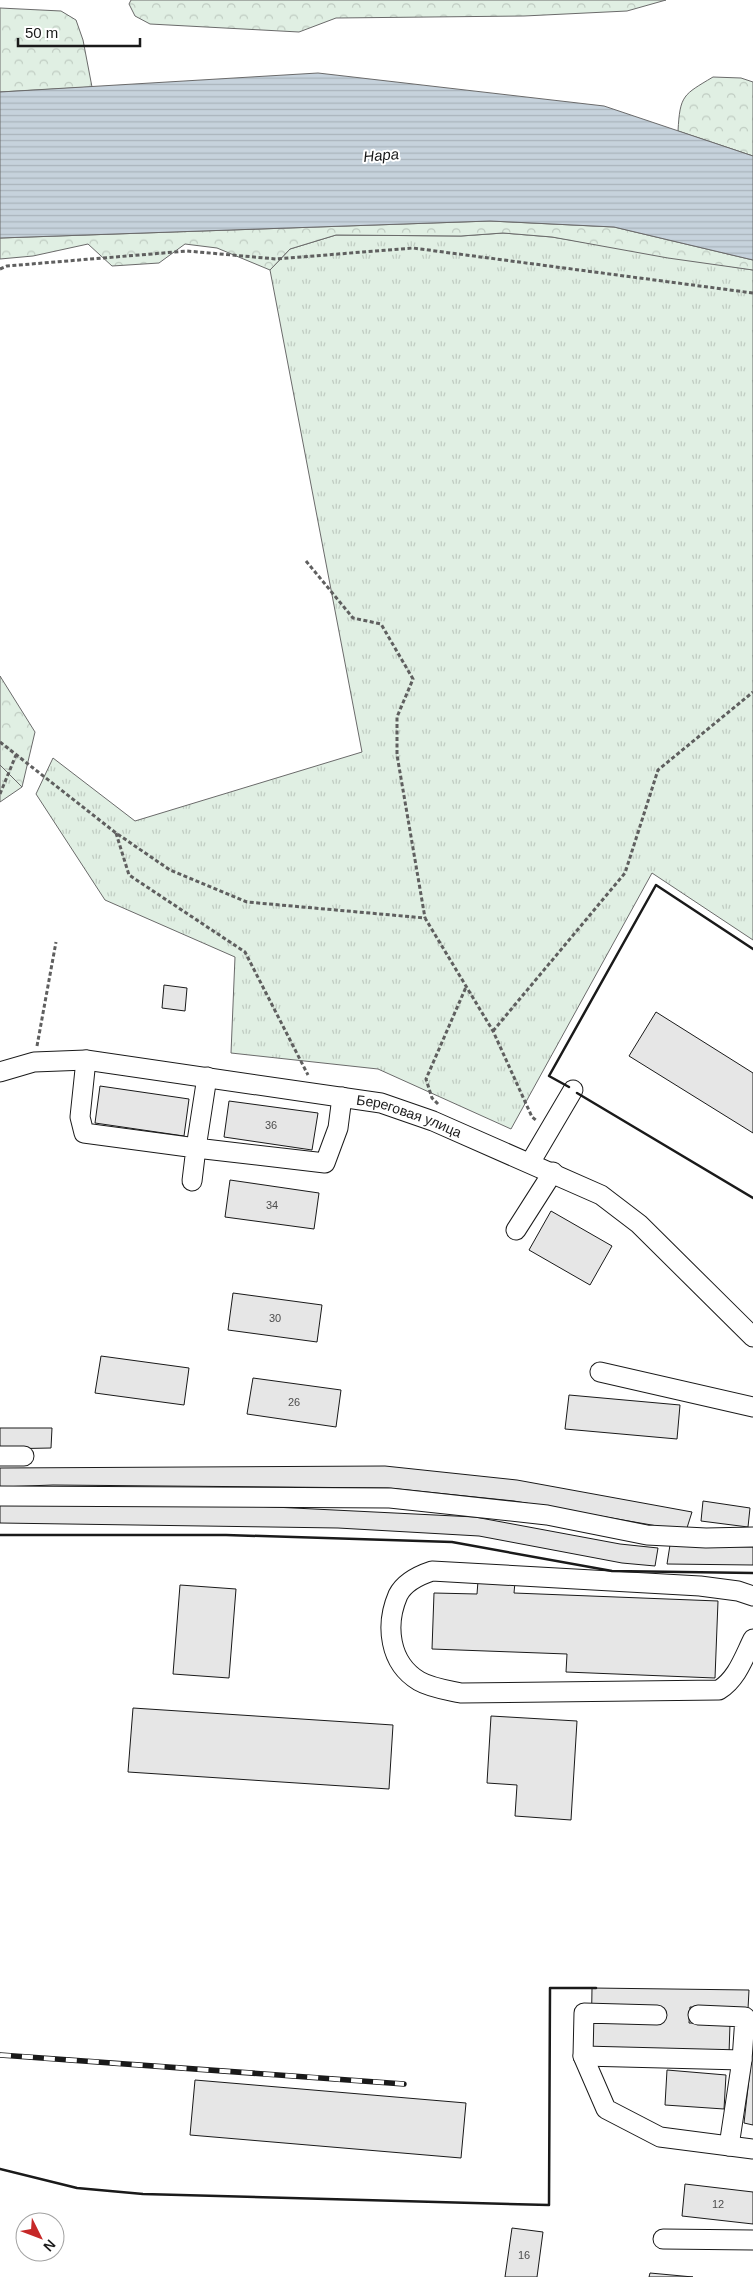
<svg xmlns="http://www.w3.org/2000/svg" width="753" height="2277" font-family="Helvetica,sans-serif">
	<defs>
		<pattern id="grass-tufts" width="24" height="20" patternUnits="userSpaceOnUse" patternTransform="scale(1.25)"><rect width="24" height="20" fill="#e0efe3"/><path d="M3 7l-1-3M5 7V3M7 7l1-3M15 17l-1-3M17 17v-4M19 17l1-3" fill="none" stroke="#c0ccc2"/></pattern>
		<pattern id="forest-crowns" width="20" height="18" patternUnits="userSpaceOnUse" patternTransform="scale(1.25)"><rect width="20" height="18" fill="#e0efe3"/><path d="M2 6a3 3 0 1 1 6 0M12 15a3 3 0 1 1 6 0" fill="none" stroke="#c0ccc2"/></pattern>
		<pattern id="water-rules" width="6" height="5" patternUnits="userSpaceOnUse" patternTransform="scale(1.25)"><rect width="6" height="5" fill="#c6d2dc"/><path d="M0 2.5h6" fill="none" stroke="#aab4bc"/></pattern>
	</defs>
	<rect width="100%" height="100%" fill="#fff"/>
	<g fill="url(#grass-tufts)" stroke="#6a6a6a">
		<polygon points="503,233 552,237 753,270 753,940 652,873 511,1129 378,1069 231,1053 235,957 105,900 36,794 53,758 135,821 362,752 270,270 290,249 336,235 461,236"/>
		<polygon points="0,765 22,787 0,802"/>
	</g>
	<g fill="url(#forest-crowns)" stroke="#6a6a6a">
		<polygon points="131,0 666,0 627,11 524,16 336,18 299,32 150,24 135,16 129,4"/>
		<polygon points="0,8 61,11 76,20 83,40 92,87 0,92"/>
		<path d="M713,77L741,78L753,82V156L678,131C680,95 683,95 713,77Z"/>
		<polygon points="490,221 614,227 753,260 753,270 668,258 552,237 503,233 461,236 336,235 290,249 270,270 217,248 185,244 159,263 112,266 88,244 33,256 0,259 0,238"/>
		<polygon points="0,676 35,732 22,787 0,765"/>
	</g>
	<polygon fill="url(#water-rules)" stroke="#6a6a6a" points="318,73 604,106 753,156 753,260 614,227 490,221 0,238 0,92"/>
	<g fill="#e6e6e6" stroke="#1a1a1a">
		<polygon points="164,985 187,988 185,1011 162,1008"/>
		<polygon points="656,1012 753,1073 753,1133 629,1056"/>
		<polygon points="100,1086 189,1099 184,1136 95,1123"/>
		<polygon points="229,1101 318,1113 312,1150 224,1137"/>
		<polygon points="230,1180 319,1193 314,1229 225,1217"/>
		<polygon points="551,1211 612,1246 590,1285 529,1250"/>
		<polygon points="233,1293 322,1305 317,1342 228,1330"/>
		<polygon points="101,1356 189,1368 184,1405 95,1393"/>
		<polygon points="253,1378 341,1390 336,1427 247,1414"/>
		<polygon points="569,1395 680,1405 677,1439 565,1429"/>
		<polygon points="0,1428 52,1428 51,1448 0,1449"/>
		<polygon points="385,1466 517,1480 692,1512 686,1531 514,1501 388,1488 53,1485 0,1487 0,1468"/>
		<polygon points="703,1501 750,1508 748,1527 701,1521"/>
		<polygon points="0,1504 213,1504 475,1517 620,1544 658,1548 655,1566 622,1563 479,1536 338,1528 0,1523"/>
		<polygon points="670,1545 753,1547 753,1565 667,1564"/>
		<polygon points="478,1581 515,1582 514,1593 718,1601 715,1678 566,1672 567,1654 432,1649 434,1593 477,1594"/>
		<polygon points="180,1585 236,1589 229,1678 173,1674"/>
		<polygon points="133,1708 393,1725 389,1789 128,1772"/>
		<polygon points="491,1716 577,1721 571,1820 515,1816 517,1785 487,1783"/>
		<polygon points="592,1988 749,1990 748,2009 690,2007 689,2023 730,2024 729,2054 591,2051"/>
		<polygon points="753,2043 753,2125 744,2123"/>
		<polygon points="667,2070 726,2075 724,2109 665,2105"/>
		<polygon points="195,2080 466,2103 461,2158 190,2135"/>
		<polygon points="685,2184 753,2192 753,2224 682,2216"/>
		<polygon points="512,2228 543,2232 537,2277 505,2277"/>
		<polygon points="650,2273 693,2277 649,2277"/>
	</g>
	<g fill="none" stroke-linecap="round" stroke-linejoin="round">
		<defs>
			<g id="minor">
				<polyline points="86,1060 80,1117 84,1133 196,1148 192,1181"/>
				<path id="s1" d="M0,1072L34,1062L86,1060L381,1103L433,1121L601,1195L639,1224L753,1337"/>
				<polyline points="207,1077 196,1148 325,1163 338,1128 342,1097"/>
				<polyline points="530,1163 573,1090"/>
				<polyline points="516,1230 553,1172"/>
				<polyline points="600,1372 753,1407"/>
				<polyline points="0,1456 24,1456"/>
				<polyline points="0,1496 390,1498 547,1515 647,1535 706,1538 753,1537"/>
				<path d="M753,1596L738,1591L700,1586L432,1571C420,1575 404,1583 398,1595C385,1625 389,1663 419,1681C431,1688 447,1690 461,1693L719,1690C737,1679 744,1657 753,1639"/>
				<polyline points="657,2015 584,2013 583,2056 606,2109 660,2137 753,2149"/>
				<polyline points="698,2015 745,2017 742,2060 729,2146"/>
				<polyline points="583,2056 742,2060"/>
				<polyline points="663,2239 753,2240"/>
			</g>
		</defs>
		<use href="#minor" stroke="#1a1a1a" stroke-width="21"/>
		<g stroke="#5f5f5f" stroke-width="3" stroke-dasharray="4 2.5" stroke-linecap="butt">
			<polyline points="0,269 7,266 187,251 276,259 413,248 753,293"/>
			<polyline points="306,561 353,618 381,624 413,679 397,717 397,755 425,918"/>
			<polyline points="0,742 116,833 170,870 247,902 425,918 493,1031 532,1117 537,1121"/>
			<polyline points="0,794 16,755"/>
			<polyline points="116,833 129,875 245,952 308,1075"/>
			<polyline points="493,1031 625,873 658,770 753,692"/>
			<polyline points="37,1046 56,942"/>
			<polyline points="438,1104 432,1098 426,1079 466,987"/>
		</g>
		<use href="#minor" stroke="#fff" stroke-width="19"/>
		<defs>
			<polyline id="rail" points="0,2055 404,2084"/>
		</defs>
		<use href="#rail" stroke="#1a1a1a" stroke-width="5.5"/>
		<use href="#rail" stroke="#fff" stroke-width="4" stroke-dasharray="11" stroke-linecap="butt"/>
		<g stroke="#1a1a1a" stroke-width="2.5">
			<polyline points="569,1087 549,1076 656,885 753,949"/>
			<polyline points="577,1093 753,1198"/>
			<polyline points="0,1535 226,1535 452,1542 612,1571 753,1573"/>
			<polyline points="0,2169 77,2188 143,2194 549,2205 550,1988 596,1988"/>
		</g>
	</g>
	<g text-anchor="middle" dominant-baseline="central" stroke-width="4" stroke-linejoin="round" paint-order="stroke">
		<g font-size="11" fill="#4d4d4d">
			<text x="271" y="1125">36</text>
			<text x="272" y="1205">34</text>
			<text x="275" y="1318">30</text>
			<text x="294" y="1402">26</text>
			<text x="718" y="2204">12</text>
			<text x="524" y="2255">16</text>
		</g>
		<g font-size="14" fill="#1a1a1a" stroke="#fff">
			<text stroke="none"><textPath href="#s1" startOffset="416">Береговая улица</textPath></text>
		</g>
		<g font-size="15" font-style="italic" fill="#1a1a1a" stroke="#fff">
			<text transform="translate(381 155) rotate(-5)">Нара</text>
		</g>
	</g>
	<g transform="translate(40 2237) rotate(132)"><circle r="24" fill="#ffffff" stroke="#a3a3a3"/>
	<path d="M0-4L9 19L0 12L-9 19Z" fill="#c62828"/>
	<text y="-8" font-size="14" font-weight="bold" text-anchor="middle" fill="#1a1a1a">N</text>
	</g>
	<path d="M18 38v8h122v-8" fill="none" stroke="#1a1a1a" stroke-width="2.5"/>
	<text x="25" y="38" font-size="15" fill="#1a1a1a" stroke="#ffffff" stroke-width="4" paint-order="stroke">50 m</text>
</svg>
